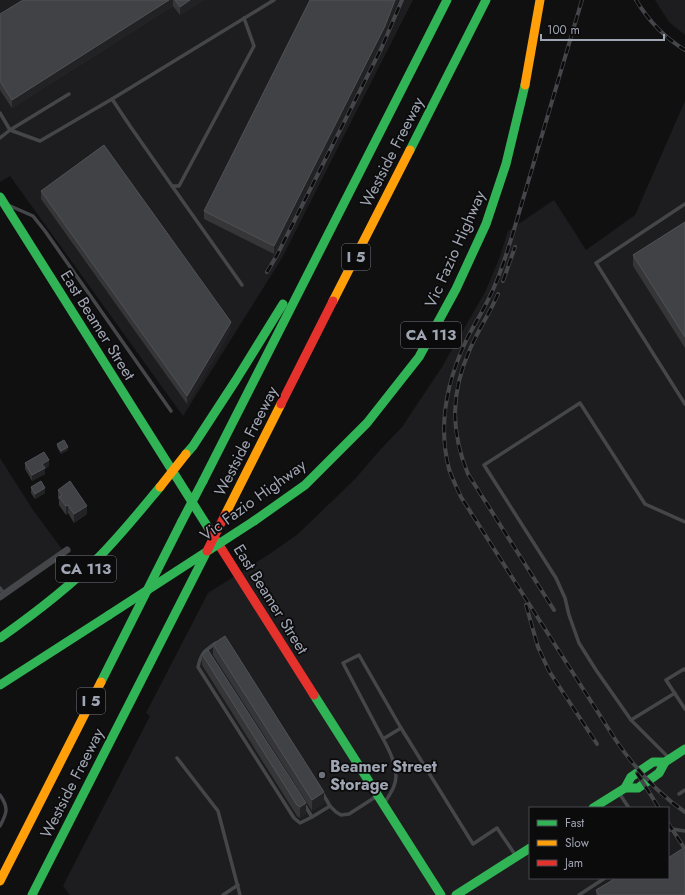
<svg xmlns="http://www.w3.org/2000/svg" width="685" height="895" font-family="Jost,sans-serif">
	<rect width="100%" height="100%" fill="#101011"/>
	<g fill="#1d1d1f" fill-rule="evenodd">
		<polygon points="0,0 413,0 282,258 183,416 10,176 0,182"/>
		<polygon points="655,0 685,0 685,35 669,22"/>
		<path d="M685,101V895H70L63,886L150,716L146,713L208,593L268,555L298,534L355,479L380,450L402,427L442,367L485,292L499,259L508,231L554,200L586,250L635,215ZM530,808H668V878H530Z"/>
		<polygon points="0,458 33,510 64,552 0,593"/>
	</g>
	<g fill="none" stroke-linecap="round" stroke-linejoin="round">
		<g stroke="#454649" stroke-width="3.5">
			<polyline points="69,94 10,130 40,141 112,99 130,126 172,186 179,186 254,46 244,18"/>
			<polyline points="112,99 274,0"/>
			<polyline points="0,113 10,130 0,138"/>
			<polyline points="172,186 242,285"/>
			<polyline points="685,204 596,263 685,404"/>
			<polyline points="8,205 33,216 45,231 171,411"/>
			<polyline points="0,588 4,594"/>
			<path d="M216,643C204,651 201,653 198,667L294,818L300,823L312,817L330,806"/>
			<polyline points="685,670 684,669 666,680 685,709"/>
			<polyline points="631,720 675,693"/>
			<polyline points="401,728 473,844 497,828 516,856"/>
			<path d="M383,739L401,728L359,655L343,663C353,682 363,701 373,720C381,736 396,758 396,776C396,787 389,795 384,804"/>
			<polyline points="177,758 218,811 240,895"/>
			<polyline points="669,758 631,720 596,670 579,643 569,615 565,598 556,578 484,465 580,403 645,504 685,522"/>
			<polyline points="619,793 629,808"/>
			<polyline points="323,794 330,806 336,812 341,815 349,814 377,796"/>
			<polyline points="679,794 685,790"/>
			<path d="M0,795C9,808 7,813 0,826"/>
			<polyline points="304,804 312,817"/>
			<polyline points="668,831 672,829 685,831"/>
			<polyline points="223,895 238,885"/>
			<polyline points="579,895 605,878"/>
		</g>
		<polyline stroke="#454649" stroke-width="7" points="0,597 67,550"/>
		<g stroke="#30b455" stroke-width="9">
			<polyline points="410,150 486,0"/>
			<polyline points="0,197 209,529"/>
			<polyline points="186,454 193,446 236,380 283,304"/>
			<polyline points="203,481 447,0"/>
			<polyline points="254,521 305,485 367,423 419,357 456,289 486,224 506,164 525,85"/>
			<path d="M0,638C34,614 68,588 97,559C120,536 140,511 160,487"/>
			<polyline points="101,682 182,521"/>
			<polyline points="0,685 109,615"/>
			<polyline points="314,695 441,895"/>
			<polyline points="625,788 631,777 653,762 665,762 685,749"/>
			<polyline points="593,808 625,788 638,788 659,773 665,762"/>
			<polyline points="32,895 205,555"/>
			<polyline points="456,895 530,848"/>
		</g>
		<g stroke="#ff9f0a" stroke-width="9">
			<polyline points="525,85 540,0"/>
			<polyline points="333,301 410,150"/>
			<polyline points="225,515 281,404"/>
			<polyline points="0,881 101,682"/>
		</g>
		<g stroke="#e5322d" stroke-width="9">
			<polyline points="281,404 333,301"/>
			<polyline points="209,529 314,695"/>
		</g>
		<defs>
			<g id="rail">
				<path d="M582,0L513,233C506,255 500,277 489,298C482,313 473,326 466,341C447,381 438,426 449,469C452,478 457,488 461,497L615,739C634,767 657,793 685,812"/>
				<path d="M636,0C648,20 665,38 685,50"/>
				<polyline points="267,272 277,255 381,49 402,0"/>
				<polyline points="503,281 515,247"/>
				<path d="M498,294C490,313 478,330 470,349C451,392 450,430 468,474L554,610"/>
				<polyline points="526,605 538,647 549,671 597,744"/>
				<polyline points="637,773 659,808"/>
				<polyline points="668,823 685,849"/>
			</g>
		</defs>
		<use href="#rail" stroke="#45464a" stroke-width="4"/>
		<use href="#rail" stroke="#0b0b0c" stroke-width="2.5" stroke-dasharray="8" stroke-linecap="butt"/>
		<g stroke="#30b455" stroke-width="9">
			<polyline points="182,521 203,481"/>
			<polyline points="109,615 254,521"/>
		</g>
		<polyline stroke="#ff9f0a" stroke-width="9" points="160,487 186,454"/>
		<polyline stroke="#e5322d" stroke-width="9" points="207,551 225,515"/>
	</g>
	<g fill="#363639">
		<polygon points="23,0 204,0 180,15 173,6 12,108 0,90 0,14"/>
		<polygon points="385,34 274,254 204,219 204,211"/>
		<polygon points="41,191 231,330 187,404 41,199"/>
		<polygon points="685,222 685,348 633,266 633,255"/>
		<polygon points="57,444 68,450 61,454 57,447"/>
		<polygon points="25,463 49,466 45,469 45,474 32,481 25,469"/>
		<polygon points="31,487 45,493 35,499 31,493"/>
		<polygon points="58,490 87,514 74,523 68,513 66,515 59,505 59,500 58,498"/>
		<polygon points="213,644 324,803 312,811 213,655"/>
		<polygon points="202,654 306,814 300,818 297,816 202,665"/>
		<polygon points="668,878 685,895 596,895 596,890"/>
	</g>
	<g fill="#222224">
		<polygon points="169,0 173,0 173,6 12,108 12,100"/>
		<polygon points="190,0 204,0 180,15 180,7"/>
		<polygon points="395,0 399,0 385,34 274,254 274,246"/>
		<polygon points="231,322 231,330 187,404 187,396"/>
		<polygon points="68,447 68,450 61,454 61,451"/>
		<polygon points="49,460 49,466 45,469 45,474 32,481 32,475 42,464"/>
		<polygon points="45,488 45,493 35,499 35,494"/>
		<polygon points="68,505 68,513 66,515 66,506"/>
		<polygon points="87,506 87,514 74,523 74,514"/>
		<polygon points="324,792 324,803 312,811 312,800"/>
		<polygon points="306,803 306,814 300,818 300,807"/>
	</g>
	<g fill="#414246" stroke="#505257">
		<polygon points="23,0 169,0 12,100 0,81 0,14"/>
		<polygon points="175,0 190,0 180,7"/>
		<polygon points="310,0 395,0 385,26 274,246 204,211"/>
		<polygon points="104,145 231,322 187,396 41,191"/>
		<polygon points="685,222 685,337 633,255"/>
		<polygon points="64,440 68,447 61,451 57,444"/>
		<polygon points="44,452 49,460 42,464 45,468 32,475 25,463"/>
		<polygon points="41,481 45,488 35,494 31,487"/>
		<polygon points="70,481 87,506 74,514 68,505 66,506 59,497 62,495 58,490"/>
		<polygon points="225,636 324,792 312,800 213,644"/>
		<polygon points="208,650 306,803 300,807 297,805 202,654"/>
		<polygon points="685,847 685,895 599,895 596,890 616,878 668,878 668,858"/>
	</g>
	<circle fill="#6e717a" stroke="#0b0b0c" stroke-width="1.5" cx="322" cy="775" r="4"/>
	<g text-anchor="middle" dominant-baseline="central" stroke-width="3.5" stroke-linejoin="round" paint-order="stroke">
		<g fill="#0b0b0c" stroke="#737781" stroke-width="1">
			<rect x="342" y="244" width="28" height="26" rx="3"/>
			<rect x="401" y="322" width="60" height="26" rx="3"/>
			<rect x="56" y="556" width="60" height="26" rx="3"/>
			<rect x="77" y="688" width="28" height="26" rx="3"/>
		</g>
		<g font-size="15" font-weight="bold" fill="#a0a5b3">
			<text x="356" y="257">I 5</text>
			<text x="431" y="335">CA 113</text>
			<text x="86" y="569">CA 113</text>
			<text x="91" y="701">I 5</text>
		</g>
		<g font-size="16" fill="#a0a5b3" stroke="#0b0b0c">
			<text transform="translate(392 152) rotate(-63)">Westside Freeway</text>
			<text transform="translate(455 249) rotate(-66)">Vic Fazio Highway</text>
			<text transform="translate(98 325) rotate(58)">East Beamer Street</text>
			<text transform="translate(246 441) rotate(-63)">Westside Freeway</text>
			<text transform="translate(253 500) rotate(-36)">Vic Fazio Highway</text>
			<text transform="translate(271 599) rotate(58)">East Beamer Street</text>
			<text transform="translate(72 783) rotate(-63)">Westside Freeway</text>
		</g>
		<g font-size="16" font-weight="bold" fill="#a0a5b3" stroke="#0b0b0c" text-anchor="start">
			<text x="330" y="766">Beamer Street<tspan x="330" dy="18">Storage</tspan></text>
		</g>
	</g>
	<rect x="529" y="807" width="140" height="72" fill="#0b0b0c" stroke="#47494f"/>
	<rect x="537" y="820" width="20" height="6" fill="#30b455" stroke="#47494f"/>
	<text x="565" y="827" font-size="12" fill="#a0a5b3">Fast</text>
	<rect x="537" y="840" width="20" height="6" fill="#ff9f0a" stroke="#47494f"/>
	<text x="565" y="847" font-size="12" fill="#a0a5b3">Slow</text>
	<rect x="537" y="860" width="20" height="6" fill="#e5322d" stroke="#47494f"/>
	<text x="565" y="867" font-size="12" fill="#a0a5b3">Jam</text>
	<path d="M541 34v6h123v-6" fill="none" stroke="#a0a5b3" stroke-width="2"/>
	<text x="547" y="34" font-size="12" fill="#a0a5b3" stroke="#0b0b0c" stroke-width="3" paint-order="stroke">100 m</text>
</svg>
